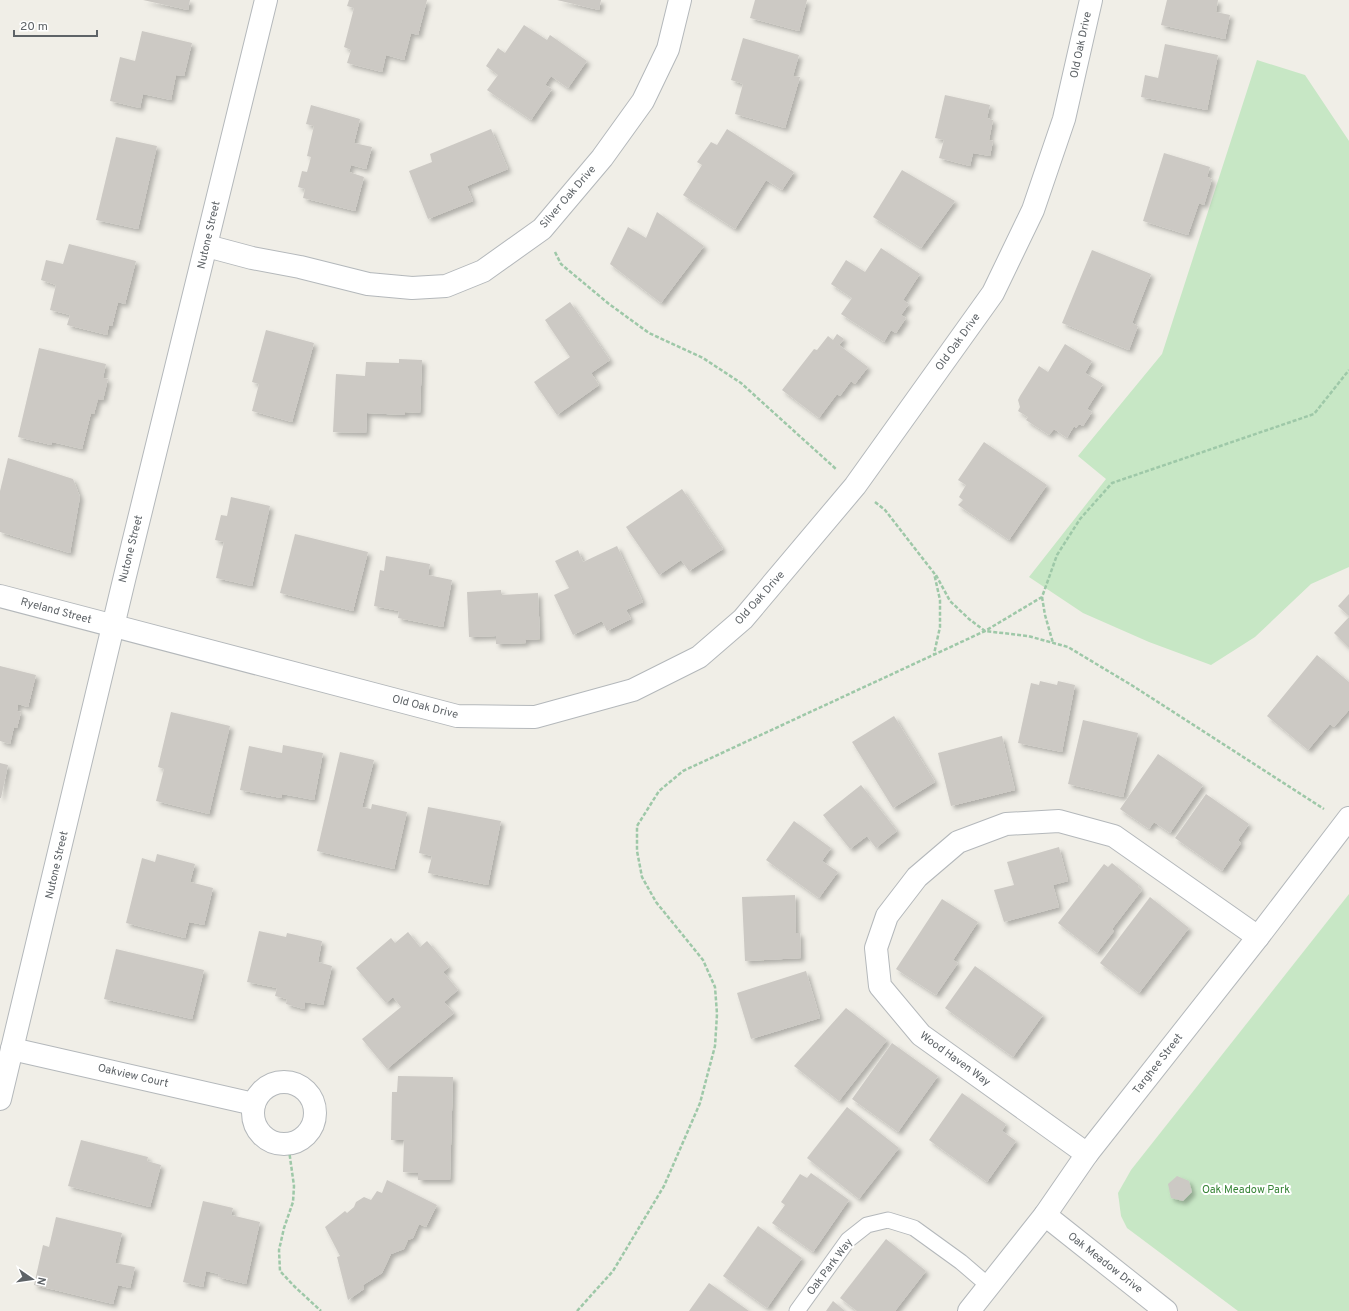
<svg xmlns="http://www.w3.org/2000/svg" width="1349" height="1311" font-family="Overpass,sans-serif">
	<defs>
		<filter id="shadow"><feDropShadow dx="3.5" dy="3.5" stdDeviation="2" flood-color="#0004"/></filter>
	</defs>
	<rect width="100%" height="100%" fill="#f0eee7"/>
	<g fill="#c7e7c5">
		<polygon points="1257,60 1305,75 1349,141 1349,567 1311,584 1255,637 1211,665 1149,642 1083,613 1029,577 1106,479 1078,456 1162,354"/>
		<polygon points="1349,894 1349,1311 1238,1311 1127,1228 1121,1216 1118,1193 1131,1170"/>
	</g>
	<g fill="#ccc9c4" filter="url(#shadow)">
		<polygon points="143,0 190,0 188,10"/>
		<polygon points="349,0 427,0 418,35 411,33 404,60 386,55 382,72 347,63 351,50 344,47 354,8 347,6"/>
		<polygon points="557,0 601,0 599,10"/>
		<polygon points="755,0 807,0 799,31 750,18"/>
		<polygon points="1167,0 1218,0 1216,12 1230,15 1225,39 1161,25"/>
		<polygon points="524,25 547,40 550,35 587,61 568,88 551,76 545,85 552,89 531,120 487,90 498,75 486,66 498,48 505,53"/>
		<polygon points="142,31 192,43 184,76 176,75 171,100 143,94 140,108 110,101 120,57 135,61"/>
		<polygon points="743,38 799,55 793,76 800,77 785,128 735,114 743,84 731,80"/>
		<polygon points="1165,44 1218,55 1207,110 1141,97 1145,75 1158,78"/>
		<polygon points="945,95 990,105 987,118 993,120 989,140 993,141 990,156 973,153 970,166 939,158 944,140 935,138"/>
		<polygon points="311,105 360,119 354,143 372,147 366,169 351,165 349,172 364,177 355,211 303,198 305,189 298,187 302,171 307,172 311,157 307,156 314,126 306,124"/>
		<polygon points="491,129 508,169 467,186 473,201 428,219 409,171 432,162 430,154"/>
		<polygon points="727,129 794,172 782,190 766,180 735,229 683,195 702,165 697,162 711,142 717,145"/>
		<polygon points="116,137 157,146 138,229 96,220"/>
		<polygon points="1164,153 1210,167 1207,177 1212,179 1204,205 1199,203 1188,235 1143,221"/>
		<polygon points="902,170 955,201 921,248 873,217"/>
		<polygon points="657,212 704,246 661,303 610,264 628,227 646,238"/>
		<polygon points="69,244 136,261 125,304 118,302 112,326 109,325 107,335 67,325 70,315 50,310 56,285 41,280 46,260 63,264"/>
		<polygon points="881,248 920,274 903,300 909,304 901,315 906,318 896,333 891,330 884,342 841,314 852,298 831,284 846,260 865,272"/>
		<polygon points="1092,250 1151,274 1132,323 1138,326 1129,350 1062,323"/>
		<polygon points="570,302 610,360 591,373 599,385 557,415 534,382 570,357 545,320"/>
		<polygon points="266,330 314,343 292,422 252,411 259,384 252,382"/>
		<polygon points="837,334 844,339 839,345 868,367 855,384 851,381 840,396 837,394 819,418 782,390 814,349 817,350 828,336 833,340"/>
		<polygon points="1065,344 1092,361 1085,373 1103,384 1087,409 1092,412 1083,426 1079,424 1076,428 1074,426 1067,438 1054,429 1049,435 1026,420 1028,417 1018,411 1020,407 1018,400 1020,396 1039,366 1048,372"/>
		<polygon points="39,348 106,364 103,378 108,379 103,400 98,399 94,414 91,413 82,449 52,442 51,445 18,437"/>
		<polygon points="399,359 422,360 420,413 405,412 405,415 367,413 366,433 333,432 336,374 365,376 366,362 399,363"/>
		<polygon points="984,442 1047,485 1009,540 958,505 963,500 959,497 966,485 958,480"/>
		<polygon points="8,458 73,479 80,497 70,553 0,532 0,491"/>
		<polygon points="682,489 723,549 689,571 681,560 659,575 626,527"/>
		<polygon points="231,497 270,506 252,586 216,578 224,542 215,540 221,515 227,516"/>
		<polygon points="295,534 368,552 353,611 280,593"/>
		<polygon points="617,546 643,602 626,610 631,619 607,631 602,621 573,635 554,595 569,588 555,561 578,550 583,562"/>
		<polygon points="386,556 430,564 428,575 452,580 443,627 398,618 399,611 374,606 380,570 384,571"/>
		<polygon points="501,590 501,595 538,593 540,639 525,640 526,643 496,644 496,636 469,637 467,592"/>
		<polygon points="1349,594 1349,616 1338,606"/>
		<polygon points="1349,617 1349,648 1334,633"/>
		<polygon points="1317,655 1349,682 1349,710 1334,727 1330,724 1308,750 1267,716"/>
		<polygon points="0,666 36,675 28,707 18,704 17,711 21,712 17,728 14,727 10,744 0,741"/>
		<polygon points="1040,681 1057,685 1058,681 1075,685 1062,752 1018,743 1031,683 1039,685"/>
		<polygon points="171,712 230,726 209,814 156,801 164,769 158,767"/>
		<polygon points="894,716 935,782 893,808 852,742"/>
		<polygon points="1083,720 1138,733 1123,797 1068,784"/>
		<polygon points="1002,736 1015,790 951,806 938,753"/>
		<polygon points="283,745 323,753 314,800 282,794 281,798 240,790 249,746 282,753"/>
		<polygon points="340,752 374,760 362,807 371,809 372,804 407,812 394,869 317,851"/>
		<polygon points="1158,754 1203,785 1170,833 1154,822 1149,829 1120,809"/>
		<polygon points="0,763 8,765 1,798 0,798"/>
		<polygon points="861,785 897,831 876,848 867,836 850,849 823,815"/>
		<polygon points="1206,794 1249,824 1238,840 1241,843 1222,871 1175,838"/>
		<polygon points="428,807 501,821 488,885 428,873 432,856 419,853"/>
		<polygon points="794,821 831,848 822,861 838,872 819,898 766,860"/>
		<polygon points="1059,847 1068,881 1053,885 1059,907 1004,922 994,890 1014,885 1007,862"/>
		<polygon points="157,854 195,864 190,882 213,888 204,925 189,922 185,938 126,923 142,858 155,862"/>
		<polygon points="1112,863 1139,885 1138,887 1142,890 1112,929 1114,931 1097,953 1058,923 1104,864 1108,867"/>
		<polygon points="795,895 796,933 800,933 801,958 745,961 742,897"/>
		<polygon points="1150,897 1189,928 1139,993 1100,963"/>
		<polygon points="942,899 978,922 953,960 958,963 936,995 896,969"/>
		<polygon points="259,931 286,937 287,933 322,941 318,962 332,966 323,1005 305,1002 304,1009 286,1004 287,999 275,996 277,988 247,982"/>
		<polygon points="408,932 420,947 427,941 449,967 443,972 458,990 444,1002 454,1013 387,1069 362,1039 401,1007 393,997 386,1003 356,968 391,938 395,943"/>
		<polygon points="116,949 204,970 192,1019 104,999"/>
		<polygon points="975,966 1043,1015 1013,1057 945,1008"/>
		<polygon points="806,971 820,1018 751,1039 737,993"/>
		<polygon points="846,1008 887,1040 839,1101 794,1066"/>
		<polygon points="892,1043 938,1076 898,1132 852,1099"/>
		<polygon points="398,1076 453,1077 450,1180 418,1180 418,1173 403,1172 404,1140 391,1140 392,1092 397,1092"/>
		<polygon points="962,1093 1006,1124 1002,1131 1016,1141 987,1182 929,1140"/>
		<polygon points="847,1107 899,1148 859,1199 807,1158"/>
		<polygon points="81,1140 148,1157 147,1161 161,1165 150,1207 68,1186"/>
		<polygon points="811,1173 849,1200 813,1252 772,1223 785,1205 781,1202 800,1174 807,1178"/>
		<polygon points="1177,1176 1189,1181 1192,1192 1183,1201 1171,1198 1168,1184"/>
		<polygon points="387,1180 437,1205 426,1227 419,1224 413,1238 408,1240 404,1249 391,1254 382,1273 363,1285 364,1289 348,1300 337,1257 340,1256 325,1227 345,1211 347,1213 354,1207 356,1202 364,1197 371,1200 377,1191 382,1193"/>
		<polygon points="203,1201 233,1208 231,1215 260,1222 246,1284 218,1277 219,1274 206,1271 203,1287 183,1282"/>
		<polygon points="56,1217 122,1233 115,1263 135,1267 130,1288 118,1285 113,1304 34,1285 43,1245 49,1247"/>
		<polygon points="758,1226 802,1258 767,1308 723,1276"/>
		<polygon points="886,1239 926,1271 895,1311 857,1311 840,1298"/>
		<polygon points="709,1283 749,1311 689,1311"/>
		<polygon points="833,1301 845,1311 826,1311"/>
	</g>
	<g fill="none" stroke-linecap="round" stroke-linejoin="round">
		<defs>
			<polyline id="lane" points="797,1311 848,1240 867,1225 888,1220 914,1228 961,1262 989,1286"/>
			<g id="street">
				<polyline points="207,246 252,258 300,267 368,284 412,288 446,286 483,271 542,229 602,158 643,101 668,49 680,0"/>
				<polyline points="0,596 457,716 535,717 633,690 699,657 743,619 855,486 993,293 1033,210 1064,119 1091,0"/>
				<polyline points="12,1049 254,1104"/>
				<circle cx="284" cy="1113" r="31"/>
				<polyline points="0,1099 125,576 266,0"/>
				<polyline points="1087,1154 921,1035 880,986 876,948 887,916 917,877 958,842 1006,824 1059,821 1114,836 1258,937"/>
				<polyline points="1045,1215 1166,1311"/>
				<polyline points="969,1311 1045,1215 1087,1154 1258,937 1349,818"/>
			</g>
		</defs>
		<use href="#lane" stroke="#b4b8bb" stroke-width="17"/>
		<use href="#street" stroke="#b4b8bb" stroke-width="24"/>
		<g stroke="#9ec8a8" stroke-width="2.5" stroke-dasharray="4 2" stroke-linecap="butt">
			<polyline points="555,252 561,264 609,304 649,333 703,358 741,383 836,469"/>
			<polyline points="875,502 885,510 934,573 940,600 940,627 934,654"/>
			<polyline points="936,575 950,601 969,619 985,631 1028,636 1068,647 1133,686 1324,809"/>
			<polyline points="1042,597 1045,615 1053,643"/>
			<polyline points="288,1143 294,1186 293,1202 284,1228 279,1250 280,1271 294,1286 321,1311"/>
			<polyline points="577,1311 613,1271 664,1186 700,1103 715,1046 717,1014 715,987 703,960 656,902 642,877 637,851 637,826 659,791 683,771 985,631 1042,597 1057,555 1080,519 1112,483 1314,414 1349,370"/>
		</g>
		<use href="#lane" stroke="#fff" stroke-width="15"/>
		<use href="#street" stroke="#fff" stroke-width="22"/>
	</g>
	<g text-anchor="middle" dominant-baseline="central" stroke-width="4" stroke-linejoin="round" paint-order="stroke">
		<g font-size="11" fill="#5e6367" stroke="#fff">
			<text transform="translate(1081 45) rotate(-78)">Old Oak Drive</text>
			<text transform="translate(568 197) rotate(-49)">Silver Oak Drive</text>
			<text transform="translate(209 235) rotate(-77)">Nutone Street</text>
			<text transform="translate(958 342) rotate(-54)">Old Oak Drive</text>
			<text transform="translate(131 549) rotate(-76)">Nutone Street</text>
			<text transform="translate(760 598) rotate(-48)">Old Oak Drive</text>
			<text transform="translate(56 611) rotate(15)">Ryeland Street</text>
			<text transform="translate(425 707) rotate(14)">Old Oak Drive</text>
			<text transform="translate(57 865) rotate(-77)">Nutone Street</text>
			<text transform="translate(955 1059) rotate(36)">Wood Haven Way</text>
			<text transform="translate(1158 1064) rotate(-52)">Targhee Street</text>
			<text transform="translate(133 1076) rotate(13)">Oakview Court</text>
			<text transform="translate(1105 1263) rotate(38)">Oak Meadow Drive</text>
			<text transform="translate(830 1267) rotate(-53)">Oak Park Way</text>
		</g>
		<g font-size="11" fill="#388538" stroke="#fff">
			<text x="1246" y="1190">Oak Meadow Park</text>
		</g>
	</g>
	<g transform="translate(32 1279) rotate(103)" stroke="#ffffff" stroke-width="3" paint-order="stroke">
	<path d="M0-3L7 15L0 10L-7 15Z" fill="#5e6367"/>
	<text y="-6" font-size="11" font-weight="bold" text-anchor="middle" fill="#5e6367">N</text>
	</g>
	<path d="M14 30v6h83v-6" fill="none" stroke="#5e6367" stroke-width="2"/>
	<text x="20" y="30" font-size="12" fill="#5e6367" stroke="#ffffff" stroke-width="3" paint-order="stroke">20 m</text>
</svg>
